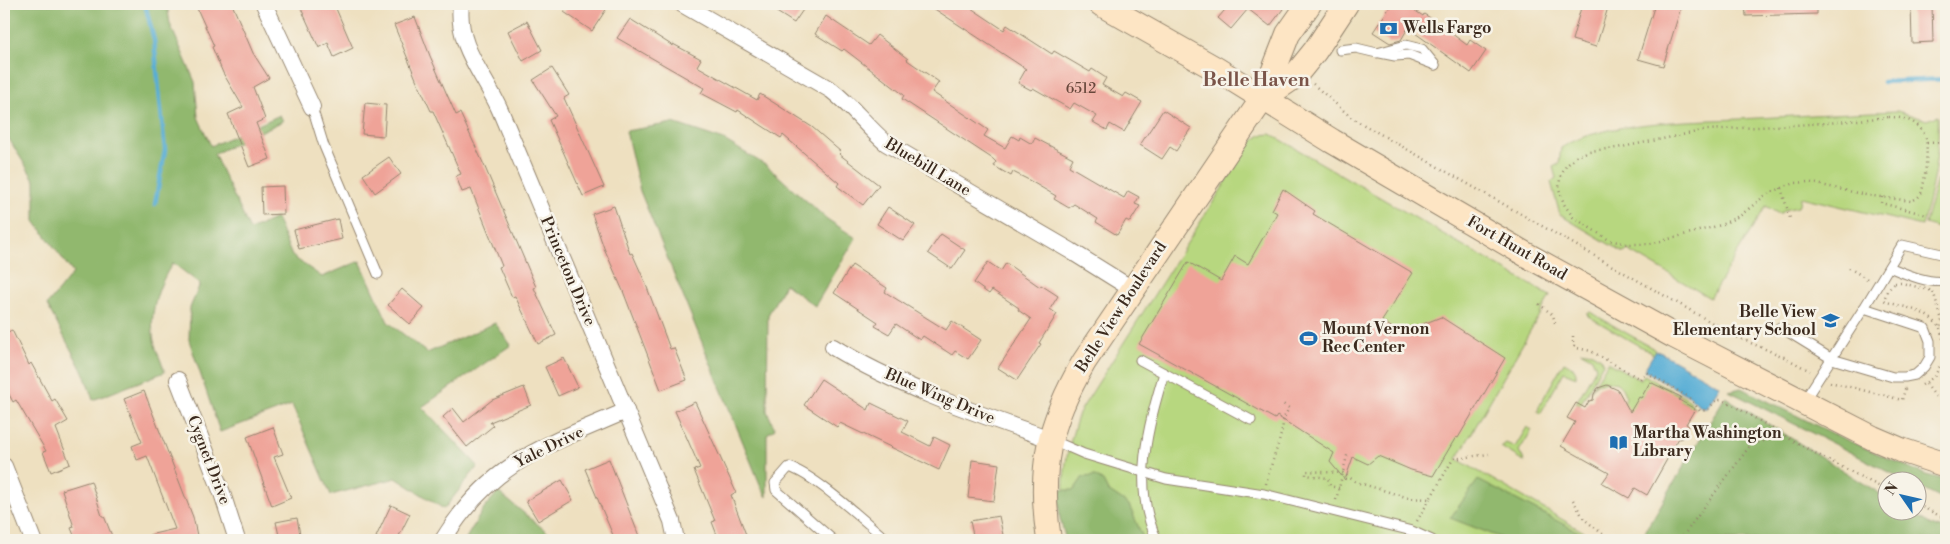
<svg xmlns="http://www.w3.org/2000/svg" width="1950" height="544" font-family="'Libre Bodoni',serif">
	<rect width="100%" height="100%" fill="#f7f3e8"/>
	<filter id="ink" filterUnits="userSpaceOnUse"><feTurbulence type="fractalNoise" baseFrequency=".02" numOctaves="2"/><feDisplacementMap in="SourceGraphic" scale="10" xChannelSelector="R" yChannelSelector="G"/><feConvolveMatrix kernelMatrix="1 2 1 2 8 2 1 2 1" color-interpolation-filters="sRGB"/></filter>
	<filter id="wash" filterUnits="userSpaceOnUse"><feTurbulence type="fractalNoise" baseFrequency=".0096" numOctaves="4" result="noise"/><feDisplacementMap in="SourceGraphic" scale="20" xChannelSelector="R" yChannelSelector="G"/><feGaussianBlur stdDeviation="1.12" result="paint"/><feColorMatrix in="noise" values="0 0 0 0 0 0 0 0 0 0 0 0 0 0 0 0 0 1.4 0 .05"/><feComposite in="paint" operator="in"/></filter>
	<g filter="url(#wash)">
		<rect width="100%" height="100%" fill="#eee0c0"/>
		<g fill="#b7d77f" stroke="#79804e">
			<path d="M1897,111L1927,120L1938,116C1940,156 1932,187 1922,226L1801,197L1798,207L1784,210L1781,213H1777L1766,206L1710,298L1628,250L1624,253L1560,215L1551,182L1556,178L1553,167L1559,164L1561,148C1602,121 1691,121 1740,119C1793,116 1845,113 1897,111Z"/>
			<path d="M1271,134L1550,296L1457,459L1598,540H1073C1070,527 1065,512 1064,498C1062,468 1070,441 1079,413L1252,141L1261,135Z"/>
			<polygon points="1937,179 1946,181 1946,230 1925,224"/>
			<polygon points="1590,312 1656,350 1653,354 1588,316 1587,313"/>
			<polygon points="1580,351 1592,353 1601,358 1603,363 1580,405 1576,403 1596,368 1592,358"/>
			<path d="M1564,362C1571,366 1577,368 1576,377L1564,372L1540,414L1538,412L1539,406Z"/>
			<polygon points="1608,362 1640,380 1644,375 1689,400 1695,409 1650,383 1624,428 1623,407 1626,397 1622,388 1617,383 1607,381 1596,384 1591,390"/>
			<polygon points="1527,427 1532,430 1519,451 1525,462 1501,447 1506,443 1515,447"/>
		</g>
		<g fill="#91b86e" stroke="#667146">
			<path d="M4,4H167L170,24L195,82L198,117L211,146L280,115L283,121L214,154L250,230L276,218L292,256L322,277L360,261L388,322L427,353L495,323L511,345L422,407L478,466L444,509L396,478L331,495L292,405L220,432L189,340L190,308L200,284L173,263C159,283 150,310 153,334C154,347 161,360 165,372L93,400L84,374L47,305L73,273L35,221V181L4,131Z"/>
			<polygon points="673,123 724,140 767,166 827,219 856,238 815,306 785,284 768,315 767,411 775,429 767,434 767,497 762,489 640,191 626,131"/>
			<polygon points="1741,388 1840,437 1926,475 1946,480 1946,501 1918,487 1918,482 1907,481 1729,391"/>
			<polygon points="1725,397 1887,498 1888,512 1910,512 1931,525 1946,530 1946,540 1640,540"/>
			<polygon points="1095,476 1103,481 1108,491 1129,505 1144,540 1066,540 1060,519 1058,490 1074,490 1083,477"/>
			<polygon points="1478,480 1594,540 1507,540 1450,518"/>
			<polygon points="498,492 557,540 465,540 484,508"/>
		</g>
		<polygon fill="#58aed5" stroke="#4a6c7a" points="1656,350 1720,386 1707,407 1701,407 1689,396 1644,370"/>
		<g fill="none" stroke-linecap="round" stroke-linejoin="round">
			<g stroke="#58aed5" stroke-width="4.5">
				<polyline points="145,4 154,40 165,150 155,204"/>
				<polyline points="1883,82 1946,79"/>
			</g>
		</g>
		<g id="blocks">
			<g fill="#efa398">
				<polygon points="195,4 232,4 253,53 269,78 253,87 265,119 256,123 270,159 249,167 228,114 243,107 223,73 212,47 214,46"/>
				<polygon points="299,4 334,4 353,48 334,57 328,43 319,48"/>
				<polygon points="570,4 601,4 607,8 592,31 564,12"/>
				<polygon points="764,4 807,4 794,23"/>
				<polygon points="927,4 965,4 1004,30 1007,25 1052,54 1054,51 1090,72 1092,69 1106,78 1102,85 1123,97 1126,93 1142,102 1124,132 1110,124 1107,130 1093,122 1097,116 1074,103 1070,109 1033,88 1031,90 1018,83 1026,69"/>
				<polygon points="1230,4 1277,4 1283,9 1270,26 1248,9 1231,29 1218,18"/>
				<polygon points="1392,4 1405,4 1423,16 1424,14 1432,19 1467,45 1470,40 1486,51 1471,73 1408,28 1401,40 1390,43 1373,32"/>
				<polygon points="1582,4 1609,4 1596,47 1572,40"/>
				<polygon points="1655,4 1682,4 1663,66 1638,59"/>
				<polygon points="1745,4 1817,4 1817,14 1746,16"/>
				<polygon points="1911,4 1932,4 1933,42 1912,43"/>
				<polygon points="826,16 869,45 877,35 908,59 907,60 939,82 932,92 988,130 984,136 1005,148 1012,136 1019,140 1020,137 1032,144 1035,138 1073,158 1069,166 1124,198 1128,191 1139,197 1135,204 1140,206 1130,222 1126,220 1117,235 1096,222 1098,219 1074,204 1069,208 1054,199 1056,196 1027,179 1013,172 1011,176 994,166 996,162 993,159 902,99 904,95 844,49 842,51 815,34"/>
				<polygon points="415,17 430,56 456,115 460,113 484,165 536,287 534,288 556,335 538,344 515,296 512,297 499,267 502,266 471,189 462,192 456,176 461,174 433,111 431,111 416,79 394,25"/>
				<polygon points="630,19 673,46 673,44 701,59 697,66 757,100 760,94 812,127 841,152 839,154 879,185 863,205 837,186 839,183 783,135 781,138 738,110 737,112 701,93 704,88 617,38"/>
				<polygon points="527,21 542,50 523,61 508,31"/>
				<polygon points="552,68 569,95 564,98 604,187 583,196 549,120 556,116 533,80"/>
				<polygon points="365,103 386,105 384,136 362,134"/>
				<polygon points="1163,110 1191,128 1176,151 1170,147 1162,159 1140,145"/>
				<polygon points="389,157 401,174 375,193 363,175"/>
				<polygon points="283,186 284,214 262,215 261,187"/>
				<polygon points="1283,189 1315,211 1313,214 1413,273 1382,321 1400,333 1441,317 1505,358 1458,438 1456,437 1433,476 1411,470 1378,456 1368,464 1353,457 1345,480 1330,462 1334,453 1277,416 1275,419 1139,344 1188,262 1221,281 1235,256 1248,264 1277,213 1272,210"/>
				<polygon points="614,206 630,254 632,253 645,282 670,349 674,348 687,380 661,390 623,291 604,248 592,214"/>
				<polygon points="888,207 915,225 903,241 877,224"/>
				<polygon points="338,219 342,239 299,249 294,230"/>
				<polygon points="941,234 965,250 952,269 928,253"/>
				<polygon points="988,262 1001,271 1006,263 1040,287 1041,285 1058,296 1050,309 1057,314 1039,343 1041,344 1017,380 998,368 1031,319 1018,310 1019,308 992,290 989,294 974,283"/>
				<polygon points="852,265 887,288 885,292 946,330 952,321 981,340 968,359 955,351 952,355 923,336 920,340 896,324 889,334 875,326 878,322 834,293"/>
				<polygon points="402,289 424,308 410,324 388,305"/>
				<polygon points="12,330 29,365 31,363 52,401 55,399 68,421 56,428 70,464 51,472 43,452 46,451 16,400 13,402 4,385 4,334"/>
				<polygon points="564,358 578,387 558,396 545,367"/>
				<polygon points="821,379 868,410 871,403 908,421 902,432 930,446 934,437 950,445 939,470 840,423 837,427 804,405"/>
				<polygon points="1650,382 1681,397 1679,400 1695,409 1686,424 1689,426 1681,439 1679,438 1647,495 1635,488 1629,498 1602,483 1609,473 1561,446 1575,422 1567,418 1576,403 1585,408 1589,401 1593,400 1594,394 1598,388 1607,385 1618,390 1630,412 1639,397 1641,398"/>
				<polygon points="524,387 531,405 490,422 493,426 467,447 443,417 453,408 464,422 492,400"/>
				<polygon points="144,391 193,517 198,540 149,540 149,535 175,529 147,456 137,460 132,446 142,442 124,399"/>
				<polygon points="695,402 736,492 731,495 748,540 719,540 712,522 715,521 694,470 700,468 675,411"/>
				<polygon points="273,427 283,454 274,457 291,498 272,506 247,437"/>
				<polygon points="609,459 639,536 630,540 615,540 585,469"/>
				<polygon points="972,460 999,464 994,501 968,498"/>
				<polygon points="562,480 573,500 538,521 526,501"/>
				<polygon points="91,481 102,516 104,516 112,536 100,540 76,540 71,528 74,527 62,490"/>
				<polygon points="391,505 410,514 397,540 382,540 376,537"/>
				<polygon points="999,516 1003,535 996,537 997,540 974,540 970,521"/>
				<polygon points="297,518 301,540 280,540 276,522"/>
			</g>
		</g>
	</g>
	<g filter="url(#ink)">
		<use href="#blocks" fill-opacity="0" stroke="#94856f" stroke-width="1"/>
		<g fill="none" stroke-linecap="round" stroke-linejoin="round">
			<defs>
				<g id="service">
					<polyline points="1340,50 1356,48 1377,53 1406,45 1422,49 1435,65"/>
					<polyline points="1380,53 1395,56 1409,55 1435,65"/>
					<polyline points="312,107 324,146 378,274"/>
					<path d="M1889,267C1906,274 1928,284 1946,281"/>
					<polyline points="1780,327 1832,359 1893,377 1905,377 1915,375 1924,367 1930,357 1930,341 1925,328 1864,308"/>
					<polyline points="1140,360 1251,420"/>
					<polyline points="1804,401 1864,308 1902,245 1946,255"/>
					<polyline points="1052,440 1084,454 1166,479 1264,494 1412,531 1432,540"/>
					<path d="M833,540L776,490L775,483L789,467C815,475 864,521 887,540"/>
					<path d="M1157,540C1131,486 1148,427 1164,373"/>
				</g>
				<g id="minor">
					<polyline points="264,4 312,107"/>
					<path d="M461,4C456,46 484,74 500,110L672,521L676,540"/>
					<path d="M682,4L831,90C852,106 866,126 886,143L1071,251L1132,289"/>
					<path d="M833,347C900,388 976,413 1050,439"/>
					<polyline points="178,380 222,493 237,540"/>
					<polyline points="4,466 33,540"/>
					<path d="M443,540C490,462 547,445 626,411"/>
				</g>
				<g id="secondary">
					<polyline points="1101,4 1216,69 1332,141 1525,254 1674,336 1873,438 1901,450 1946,465"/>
					<polyline points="1263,98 1294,77 1315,51 1346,4"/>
					<path d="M1049,540C1038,469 1048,424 1084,362L1263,98L1288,34L1309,4"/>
				</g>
			</defs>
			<use href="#service" stroke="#94856f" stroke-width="11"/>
			<use href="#minor" stroke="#94856f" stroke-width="18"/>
			<use href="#secondary" stroke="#94856f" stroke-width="26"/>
			<g stroke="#94856f" stroke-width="2.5" stroke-dasharray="1 4" stroke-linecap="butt">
				<polyline points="1313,84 1352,118 1739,338 1784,357 1810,371"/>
				<path d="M1889,117C1903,117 1919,121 1925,136C1929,144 1925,181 1922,191C1920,197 1916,199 1911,201L1866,195L1808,182L1795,183L1767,194L1741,215L1721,225L1650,244H1627L1609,240L1573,217L1564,204L1559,189L1560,178L1566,166L1576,157L1589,151L1617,148L1707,130L1827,123Z"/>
				<polyline points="1927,143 1946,142"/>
				<polyline points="1781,188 1790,218"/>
				<polyline points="1882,197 1881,203 1927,215"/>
				<polyline points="1849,268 1869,280"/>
				<path d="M1895,283H1902L1933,291L1942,320L1940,328C1927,310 1907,308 1887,302L1884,300L1887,291Z"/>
				<polyline points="1539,304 1553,315 1555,323"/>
				<polyline points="1940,328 1945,345 1942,358"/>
				<path d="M1573,336V345L1577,348L1591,351L1640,379L1646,372L1690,398L1700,411L1707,410C1717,400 1715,397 1729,403L1811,451L1888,491"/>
				<polyline points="1830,382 1902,400 1905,389 1908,389"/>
				<polyline points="1926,384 1936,397 1946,400"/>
				<polyline points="1922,385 1934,377 1940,366"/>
				<path d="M1266,484C1270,466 1278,448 1282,430C1284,418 1283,419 1289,408L1283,404"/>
				<polyline points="1339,488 1330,486 1328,478 1306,475 1306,471 1343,473 1356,482 1409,498 1430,499 1453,459 1489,454"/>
				<polyline points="1336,500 1348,452"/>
				<polyline points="1573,500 1584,519 1610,540"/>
				<polyline points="1918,505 1946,519"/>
				<polyline points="1417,521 1430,499"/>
				<polyline points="1680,540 1749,447 1756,443 1785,435"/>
			</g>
			<use href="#service" stroke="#fff" stroke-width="9"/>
			<use href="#minor" stroke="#fff" stroke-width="16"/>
			<use href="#secondary" stroke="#fde5c4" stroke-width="24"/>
		</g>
	</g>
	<defs>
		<symbol id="bank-bare" viewBox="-9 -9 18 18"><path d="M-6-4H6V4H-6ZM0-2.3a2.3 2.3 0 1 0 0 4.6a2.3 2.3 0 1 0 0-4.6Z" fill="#1f6fb2" stroke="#f7f3e8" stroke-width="2.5" paint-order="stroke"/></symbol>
		<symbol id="school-bare" viewBox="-9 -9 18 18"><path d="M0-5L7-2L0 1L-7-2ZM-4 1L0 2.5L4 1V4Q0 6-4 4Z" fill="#1f6fb2" stroke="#f7f3e8" stroke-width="2.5" paint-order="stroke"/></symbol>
		<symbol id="stadium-bare" viewBox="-9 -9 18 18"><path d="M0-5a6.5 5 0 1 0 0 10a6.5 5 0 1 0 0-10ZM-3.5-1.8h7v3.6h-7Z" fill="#1f6fb2" stroke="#f7f3e8" stroke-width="2.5" paint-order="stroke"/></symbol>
		<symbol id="library-bare" viewBox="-9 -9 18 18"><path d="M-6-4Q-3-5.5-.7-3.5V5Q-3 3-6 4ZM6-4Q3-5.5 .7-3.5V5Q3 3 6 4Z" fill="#1f6fb2" stroke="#f7f3e8" stroke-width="2.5" paint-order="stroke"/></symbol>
	</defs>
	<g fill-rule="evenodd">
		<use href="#bank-bare" x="1376" y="16" width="25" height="25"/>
		<use href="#school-bare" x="1818" y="308" width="25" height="25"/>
		<use href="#stadium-bare" x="1296" y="326" width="25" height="25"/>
		<use href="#library-bare" x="1606" y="430" width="25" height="25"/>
	</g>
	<g text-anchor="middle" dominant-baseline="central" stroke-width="5" stroke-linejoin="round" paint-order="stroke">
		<g font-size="14" fill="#68483c">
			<text x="1081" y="89">6512</text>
		</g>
		<g font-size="16" font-weight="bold" fill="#3b2a1e" stroke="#f7f3e8" text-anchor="start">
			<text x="1403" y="28">Wells Fargo</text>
			<text x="1816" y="312" text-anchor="end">Belle View<tspan x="1816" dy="18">Elementary School</tspan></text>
			<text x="1322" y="329">Mount Vernon<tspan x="1322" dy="18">Rec Center</tspan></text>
			<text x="1633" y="433">Martha Washington<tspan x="1633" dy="18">Library</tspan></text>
		</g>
		<g font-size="16" fill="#3b2a1e" stroke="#f7f3e8">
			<text transform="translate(928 167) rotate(31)">Bluebill Lane</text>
			<text transform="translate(1517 248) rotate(30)">Fort Hunt Road</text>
			<text transform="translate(568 271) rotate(67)">Princeton Drive</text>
			<text transform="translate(1121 307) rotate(-57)">Belle View Boulevard</text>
			<text transform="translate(940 396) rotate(23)">Blue Wing Drive</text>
			<text transform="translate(549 447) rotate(-26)">Yale Drive</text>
			<text transform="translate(209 460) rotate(69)">Cygnet Drive</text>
		</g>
		<g font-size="19" font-weight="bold" fill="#7a5449" stroke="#f7f3e8">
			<text x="1256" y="80">Belle Haven</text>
		</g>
	</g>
	<rect width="1950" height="544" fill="none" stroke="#f7f3e8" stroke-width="20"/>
	<g transform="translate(1902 496) rotate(304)"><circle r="24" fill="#f7f3e8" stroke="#aca397"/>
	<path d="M0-4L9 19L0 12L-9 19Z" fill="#1f6fb2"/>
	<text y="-8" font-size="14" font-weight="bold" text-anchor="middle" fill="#3b2a1e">N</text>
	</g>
</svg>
